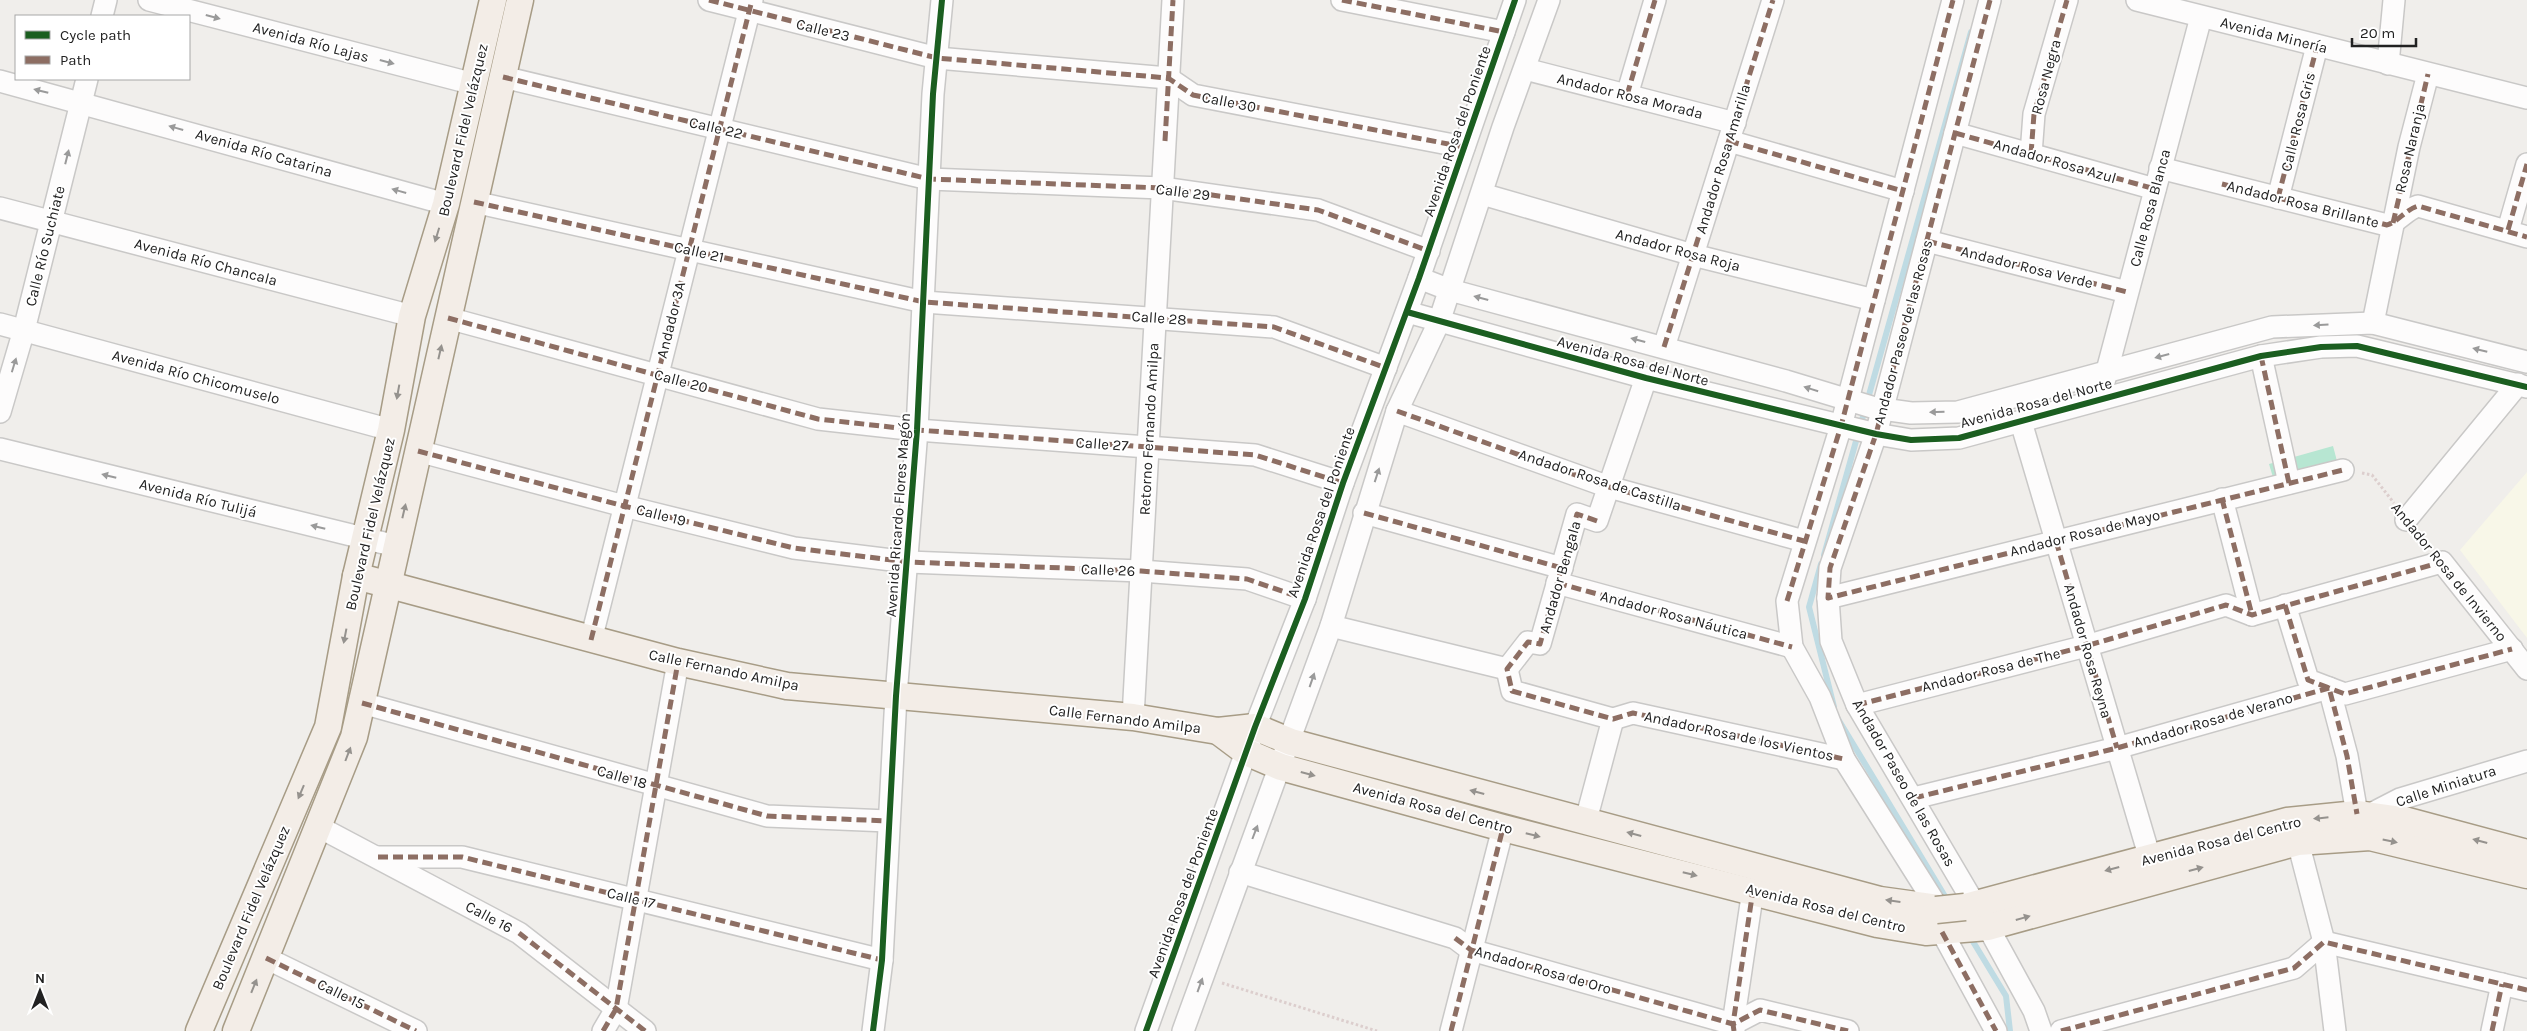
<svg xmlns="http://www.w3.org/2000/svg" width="2527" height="1031" font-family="Karla,sans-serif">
	<rect width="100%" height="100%" fill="#f0eeeb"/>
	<polygon fill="#f8f7e8" points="2527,472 2527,638 2460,550"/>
	<polygon fill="#b7e6d2" points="2333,446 2341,476 2278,494 2269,464"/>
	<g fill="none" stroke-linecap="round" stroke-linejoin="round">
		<g stroke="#bfdbe3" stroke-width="6">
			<polyline points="1824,555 1971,32"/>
			<polyline points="1821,564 1809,607 1834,707"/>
			<polyline points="1838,719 1949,903"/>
			<polyline points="1969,935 2006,996 2010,1031"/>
		</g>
		<defs>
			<g id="minor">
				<polyline points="149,0 474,84"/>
				<polyline points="709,0 937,58 1168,78 1193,95 1464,147"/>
				<polyline points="1342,0 1504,32"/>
				<polyline points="1953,0 1841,426 1787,601 1792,647 1820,697 1844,759 1938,908 1942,932 1996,1031"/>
				<polyline points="1990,0 1876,434 1830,568 1828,598 1831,641 1857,705 1988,927 2034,1011 2041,1031"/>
				<polyline points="2137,0 2527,98"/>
				<polyline points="102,16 106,0"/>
				<polyline points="2388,64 2394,0"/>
				<polyline points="1525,69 1735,123"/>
				<polyline points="503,77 929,179 1162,188 1318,210 1429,251"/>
				<polyline points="0,81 446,204"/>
				<polyline points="1627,95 1655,0"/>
				<polyline points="1955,133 2155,189"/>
				<polyline points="1729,141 1903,191"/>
				<polyline points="2031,154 2034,114 2067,0"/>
				<path d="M2160,168L2387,225C2399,221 2405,210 2418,206L2527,237"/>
				<polyline points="1482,194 1693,255 1874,300"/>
				<polyline points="2278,198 2317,46"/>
				<polyline points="474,202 924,302 1274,327 1386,368"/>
				<polyline points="0,208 412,316"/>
				<polyline points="2508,230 2527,164"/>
				<polyline points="1927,241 2127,292"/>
				<polyline points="1419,278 1450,290 1786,381 1875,408 1911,413 1958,412 2272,327 2373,323 2527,362"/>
				<polyline points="1407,312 1646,378 1876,434 1911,440 1959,438 2261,356 2321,347 2357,346 2527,387"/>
				<polyline points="448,318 818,419 917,430 1255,455 1343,483"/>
				<polyline points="2373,323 2409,147 2428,74"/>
				<polyline points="0,324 391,430"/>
				<polyline points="1664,347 1773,0"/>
				<polyline points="2261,356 2289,483"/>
				<polyline points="2104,382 2201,17"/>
				<polyline points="1397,411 1609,487 1804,541"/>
				<polyline points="0,412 24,330 87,79"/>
				<polyline points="2021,422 2154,872"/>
				<polyline points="0,449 396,546"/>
				<polyline points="418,451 624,506 794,548 908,562 1141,571 1247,579 1305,599"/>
				<polyline points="2222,499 2252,615"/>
				<polyline points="1364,513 1562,568"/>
				<polyline points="2406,520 2518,384"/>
				<polyline points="1557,583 1792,647"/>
				<polyline points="1828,598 2343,470"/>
				<polyline points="2285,605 2308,680 2329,688 2347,756 2357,814"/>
				<polyline points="1331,626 1507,669"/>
				<polyline points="591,640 752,0"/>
				<polyline points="1507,669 1512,691 1613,719 1633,713 1844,759"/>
				<polyline points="1507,669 1528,642 1540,644 1577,514 1597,521 1646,378"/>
				<polyline points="362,703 767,816 888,821"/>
				<polyline points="1857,705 2086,646 2226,605 2252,615 2442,562 2527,669"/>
				<polyline points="1133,717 1173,0"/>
				<polyline points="1914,798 2117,748 2329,688 2345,694 2512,649"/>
				<polyline points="2367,816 2400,799 2527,761"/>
				<polyline points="1586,820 1613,719"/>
				<polyline points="319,827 519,933 645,1031"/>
				<polyline points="2298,842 2324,942 2335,1031"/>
				<polyline points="378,857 462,857 882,960"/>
				<polyline points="1240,872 1455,938 1471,950 1733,1024 1760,1010 1848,1031"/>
				<polyline points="266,958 416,1031"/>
				<polyline points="603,1031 616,1009 678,662"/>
				<polyline points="873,1031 882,960 896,696 917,430 933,94 942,0"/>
				<polyline points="1146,1031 1255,727 1305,599 1343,483 1419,278 1515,0"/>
				<polyline points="1183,1031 1331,626 1397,411 1439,322 1503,127 1549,0"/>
				<polyline points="1451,1031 1503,828"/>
				<polyline points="1734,1031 1733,1024 1753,890"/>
				<polyline points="2061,1031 2294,968 2324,942 2527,990"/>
				<polyline points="2492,1031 2502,984"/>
			</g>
			<g id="major">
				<polyline points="356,576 678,662 787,686 1133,717 1218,731 1255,727 1291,742 1880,900 1938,908 1936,910"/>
				<polyline points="1218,731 1246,752 1281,767 1503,828 1877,924 1926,932 1988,927 2298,842 2370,837 2527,875"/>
				<polyline points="1965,907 2287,821 2357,814 2408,821 2527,853"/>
				<polyline points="199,1031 328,727 356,576 391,430 412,316 446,204 493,0"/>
				<polyline points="236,1031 354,737 520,0"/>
			</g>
		</defs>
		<use href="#minor" stroke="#c9c8c7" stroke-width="24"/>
		<use href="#major" stroke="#a79c86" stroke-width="29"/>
		<g stroke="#dccecd" stroke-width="3" stroke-dasharray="2.5 2.5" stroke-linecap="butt">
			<polyline points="2362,473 2372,475 2394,503"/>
			<polyline points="1222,983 1377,1031"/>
		</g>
		<use href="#minor" stroke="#fdfcfc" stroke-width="21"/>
		<use href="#major" stroke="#f3ede7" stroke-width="26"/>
		<defs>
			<polyline id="major-bridge" points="1936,910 1965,907"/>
		</defs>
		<use href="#major-bridge" stroke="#a79c86" stroke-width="29" stroke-linecap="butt"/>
		<use href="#major-bridge" stroke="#f3ede7" stroke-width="26"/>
		<g stroke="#8d6e63" stroke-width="5" stroke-dasharray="10 5" stroke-linecap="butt">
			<polyline points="709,0 937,58 1168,78 1193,95 1464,147"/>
			<polyline points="1342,0 1504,32"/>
			<polyline points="1990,0 1876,434 1830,568 1828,598 2343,470"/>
			<polyline points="503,77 929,179 1162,188 1318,210 1429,251"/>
			<polyline points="1627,95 1655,0"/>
			<polyline points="1955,133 2155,189"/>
			<polyline points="1165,141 1173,0"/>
			<polyline points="1729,141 1903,191"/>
			<polyline points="2031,154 2034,114 2067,0"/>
			<path d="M2222,184L2387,225C2399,221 2405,210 2418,206L2527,237"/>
			<polyline points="2278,198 2317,46"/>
			<polyline points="474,202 924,302 1274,327 1386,368"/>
			<polyline points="2393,223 2428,74"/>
			<polyline points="2508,230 2527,164"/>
			<polyline points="1927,241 2127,292"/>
			<polyline points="448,318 818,419 917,430 1255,455 1343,483"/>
			<polyline points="1664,347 1773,0"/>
			<polyline points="2261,356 2289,483"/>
			<polyline points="1397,411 1609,487 1804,541"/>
			<polyline points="418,451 624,506 794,548 908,562 1141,571 1247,579 1305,599"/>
			<polyline points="2222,499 2252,615"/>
			<polyline points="1364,513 1562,568"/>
			<polyline points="1597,521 1577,514 1540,644 1528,642 1507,669 1512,691 1613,719 1633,713 1844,759"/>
			<polyline points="2056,541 2117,748"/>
			<polyline points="1557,583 1792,647"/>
			<polyline points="1787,601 1841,426 1953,0"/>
			<polyline points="2285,605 2308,680 2329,688 2347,756 2357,814"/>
			<polyline points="591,640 752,0"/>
			<polyline points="362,703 767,816 888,821"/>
			<polyline points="1857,705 2086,646 2226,605 2252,615 2442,562"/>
			<polyline points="1914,798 2117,748 2329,688 2345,694 2512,649"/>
			<polyline points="378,857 462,857 882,960"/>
			<polyline points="1942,932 1996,1031"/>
			<polyline points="519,933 645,1031"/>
			<polyline points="1455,938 1471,950 1733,1024 1760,1010 1848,1031"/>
			<polyline points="266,958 416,1031"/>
			<polyline points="603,1031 616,1009 678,662"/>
			<polyline points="1451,1031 1503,828"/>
			<polyline points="1734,1031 1733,1024 1753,890"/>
			<polyline points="2061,1031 2294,968 2324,942 2527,990"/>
			<polyline points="2492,1031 2502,984"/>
		</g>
		<defs>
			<g id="cycleway">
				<polyline points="1407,312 1646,378 1876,434 1911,440 1959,438 2261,356 2321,347 2357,346 2527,387"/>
				<polyline points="873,1031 882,960 896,696 917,430 933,94 942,0"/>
				<polyline points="1146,1031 1255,727 1305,599 1343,483 1419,278 1515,0"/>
			</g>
		</defs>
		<use href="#cycleway" stroke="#fff" stroke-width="9"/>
		<use href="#cycleway" stroke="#1b5e20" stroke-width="6"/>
	</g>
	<defs><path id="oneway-solid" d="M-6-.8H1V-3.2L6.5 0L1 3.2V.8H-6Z" transform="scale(1.25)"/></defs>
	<g fill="#9a9a9a">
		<use href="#oneway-solid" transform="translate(213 17) rotate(15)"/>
		<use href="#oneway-solid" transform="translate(387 62) rotate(15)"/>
		<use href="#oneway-solid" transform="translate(41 91) rotate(-166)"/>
		<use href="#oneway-solid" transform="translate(176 128) rotate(-164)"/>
		<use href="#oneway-solid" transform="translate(67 157) rotate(-76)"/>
		<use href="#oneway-solid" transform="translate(399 191) rotate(-164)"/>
		<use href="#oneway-solid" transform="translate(1481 298) rotate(-165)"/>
		<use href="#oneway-solid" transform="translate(2321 325) rotate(177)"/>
		<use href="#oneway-solid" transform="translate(1638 340) rotate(-165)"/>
		<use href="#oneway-solid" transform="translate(2480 350) rotate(-166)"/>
		<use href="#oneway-solid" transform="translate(2162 356) rotate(165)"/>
		<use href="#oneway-solid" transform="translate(14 365) rotate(-73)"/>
		<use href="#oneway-solid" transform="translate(1811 389) rotate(-163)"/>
		<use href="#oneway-solid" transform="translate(1937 412) rotate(178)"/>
		<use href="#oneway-solid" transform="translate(1377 475) rotate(-72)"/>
		<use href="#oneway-solid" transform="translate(109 476) rotate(-166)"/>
		<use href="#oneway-solid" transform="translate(318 527) rotate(-166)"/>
		<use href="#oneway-solid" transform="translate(1312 680) rotate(-71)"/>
		<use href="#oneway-solid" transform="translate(1255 832) rotate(-69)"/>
		<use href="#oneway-solid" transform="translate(1200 985) rotate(-70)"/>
	</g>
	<g fill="#95928e">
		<use href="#oneway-solid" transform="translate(437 235) rotate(107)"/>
		<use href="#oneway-solid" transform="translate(440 352) rotate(-77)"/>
		<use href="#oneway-solid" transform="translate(398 392) rotate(100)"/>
		<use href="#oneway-solid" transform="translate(404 511) rotate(-77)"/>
		<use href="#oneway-solid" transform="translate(345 636) rotate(101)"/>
		<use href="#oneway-solid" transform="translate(348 754) rotate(-69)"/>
		<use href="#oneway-solid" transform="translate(1308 774) rotate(15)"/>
		<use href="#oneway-solid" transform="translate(301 792) rotate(113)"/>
		<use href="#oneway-solid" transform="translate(1477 792) rotate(-165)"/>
		<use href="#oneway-solid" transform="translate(2321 818) rotate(174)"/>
		<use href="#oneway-solid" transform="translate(1634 834) rotate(-165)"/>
		<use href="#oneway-solid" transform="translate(1533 835) rotate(14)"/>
		<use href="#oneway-solid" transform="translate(2390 841) rotate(12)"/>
		<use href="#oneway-solid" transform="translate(2480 841) rotate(-165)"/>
		<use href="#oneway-solid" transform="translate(2112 869) rotate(165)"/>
		<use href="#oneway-solid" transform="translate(2196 869) rotate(-15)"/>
		<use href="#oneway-solid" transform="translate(1690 874) rotate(14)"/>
		<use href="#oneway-solid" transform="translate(1893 901) rotate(-172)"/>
		<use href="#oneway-solid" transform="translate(2023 918) rotate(-16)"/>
		<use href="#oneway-solid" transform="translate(254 986) rotate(-68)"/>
	</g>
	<g text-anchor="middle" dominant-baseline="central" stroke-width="4" stroke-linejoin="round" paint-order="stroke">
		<g font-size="15" fill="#222" stroke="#fff">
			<text transform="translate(823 30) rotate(14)">Calle 23</text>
			<text transform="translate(2274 35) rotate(14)">Avenida Minería</text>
			<text transform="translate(311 42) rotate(15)">Avenida Río Lajas</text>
			<text transform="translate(2046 77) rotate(-75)">Rosa Negra</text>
			<text transform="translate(1630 96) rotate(14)">Andador Rosa Morada</text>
			<text transform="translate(1229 102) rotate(11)">Calle 30</text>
			<text transform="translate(2298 122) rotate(-76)">Calle Rosa Gris</text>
			<text transform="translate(716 128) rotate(13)">Calle 22</text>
			<text transform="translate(463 130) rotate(-77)">Boulevard Fidel Velázquez</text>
			<text transform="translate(1457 131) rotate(-71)">Avenida Rosa del Poniente</text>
			<text transform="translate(2410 148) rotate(-77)">Rosa Naranja</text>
			<text transform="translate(264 153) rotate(16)">Avenida Río Catarina</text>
			<text transform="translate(1723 159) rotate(-73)">Andador Rosa Amarilla</text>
			<text transform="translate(2055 161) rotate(16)">Andador Rosa Azul</text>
			<text transform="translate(1183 192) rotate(7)">Calle 29</text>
			<text transform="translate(2303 204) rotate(14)">Andador Rosa Brillante</text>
			<text transform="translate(2150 208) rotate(-75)">Calle Rosa Blanca</text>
			<text transform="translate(45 246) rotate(-76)">Calle Río Suchiate</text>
			<text transform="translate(1678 250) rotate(15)">Andador Rosa Roja</text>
			<text transform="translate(699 252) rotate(13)">Calle 21</text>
			<text transform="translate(206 262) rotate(15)">Avenida Río Chancala</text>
			<text transform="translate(2027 267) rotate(14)">Andador Rosa Verde</text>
			<text transform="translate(1159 318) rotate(4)">Calle 28</text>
			<text transform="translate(671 320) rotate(-76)">Andador 3A</text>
			<text transform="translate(1903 332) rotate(-75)">Andador Paseo de las Rosas</text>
			<text transform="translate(1633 361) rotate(15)">Avenida Rosa del Norte</text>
			<text transform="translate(196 377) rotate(15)">Avenida Río Chicomuselo</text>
			<text transform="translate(681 381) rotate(15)">Calle 20</text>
			<text transform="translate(2036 403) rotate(-15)">Avenida Rosa del Norte</text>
			<text transform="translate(1149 429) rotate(-87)">Retorno Fernando Amilpa</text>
			<text transform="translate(1102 444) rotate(4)">Calle 27</text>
			<text transform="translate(1600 480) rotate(18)">Andador Rosa de Castilla</text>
			<text transform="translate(198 498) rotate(14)">Avenida Río Tulijá</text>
			<text transform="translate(1321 512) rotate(-71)">Avenida Rosa del Poniente</text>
			<text transform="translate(661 515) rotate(14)">Calle 19</text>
			<text transform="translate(898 515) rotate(-86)">Avenida Ricardo Flores Magón</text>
			<text transform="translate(370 524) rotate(-77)">Boulevard Fidel Velázquez</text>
			<text transform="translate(2085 533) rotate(-14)">Andador Rosa de Mayo</text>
			<text transform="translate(1108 570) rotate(2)">Calle 26</text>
			<text transform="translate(2449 572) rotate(51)">Andador Rosa de Invierno</text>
			<text transform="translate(1560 577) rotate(-74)">Andador Bengala</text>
			<text transform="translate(1674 615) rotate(15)">Andador Rosa Náutica</text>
			<text transform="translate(2088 651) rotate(74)">Andador Rosa Reyna</text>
			<text transform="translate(724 670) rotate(12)">Calle Fernando Amilpa</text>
			<text transform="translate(1991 670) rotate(-14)">Andador Rosa de The</text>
			<text transform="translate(1125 719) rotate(7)">Calle Fernando Amilpa</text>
			<text transform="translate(2213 720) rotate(-16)">Andador Rosa de Verano</text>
			<text transform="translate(1739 736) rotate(12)">Andador Rosa de los Vientos</text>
			<text transform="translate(622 777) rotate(16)">Calle 18</text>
			<text transform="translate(1904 783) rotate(60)">Andador Paseo de las Rosas</text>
			<text transform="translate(2446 786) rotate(-18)">Calle Miniatura</text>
			<text transform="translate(1433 808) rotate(15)">Avenida Rosa del Centro</text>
			<text transform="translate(2221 841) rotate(-14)">Avenida Rosa del Centro</text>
			<text transform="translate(1183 893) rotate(-70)">Avenida Rosa del Poniente</text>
			<text transform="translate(631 898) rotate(14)">Calle 17</text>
			<text transform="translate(251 908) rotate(-67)">Boulevard Fidel Velázquez</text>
			<text transform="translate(1826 908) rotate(14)">Avenida Rosa del Centro</text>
			<text transform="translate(489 917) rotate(28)">Calle 16</text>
			<text transform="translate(1543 970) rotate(16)">Andador Rosa de Oro</text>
			<text transform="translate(341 994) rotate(26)">Calle 15</text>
		</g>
	</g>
	<rect x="15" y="15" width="175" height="65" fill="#ffffff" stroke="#a7a7a7"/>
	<rect x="25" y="31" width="25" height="8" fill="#1b5e20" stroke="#a7a7a7"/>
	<text x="60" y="40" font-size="15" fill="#222222">Cycle path</text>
	<rect x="25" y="56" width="25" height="8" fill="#8d6e63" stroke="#a7a7a7"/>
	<text x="60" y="65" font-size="15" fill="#222222">Path</text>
	<g transform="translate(40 991)" stroke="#ffffff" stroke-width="4" paint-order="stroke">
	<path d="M0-4L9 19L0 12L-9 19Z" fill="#222222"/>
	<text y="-8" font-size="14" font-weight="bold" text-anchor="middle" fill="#222222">N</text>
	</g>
	<path d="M2352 38v8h64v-8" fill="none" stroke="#222222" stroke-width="2.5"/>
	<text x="2360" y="38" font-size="15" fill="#222222" stroke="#ffffff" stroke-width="4" paint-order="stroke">20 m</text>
</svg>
